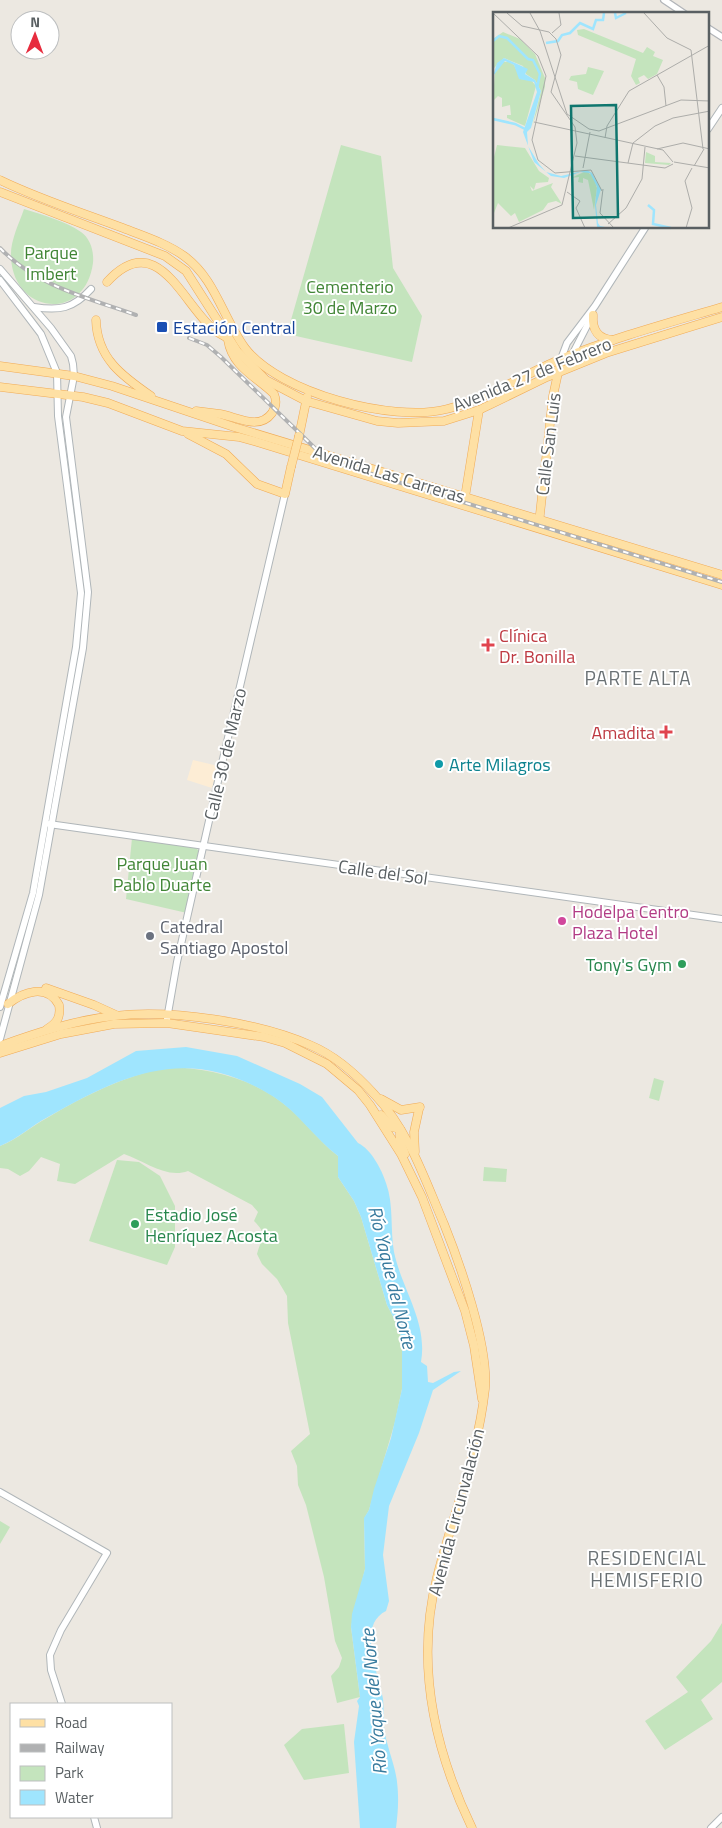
<svg xmlns="http://www.w3.org/2000/svg" width="722" height="1828" font-family="'Titillium Web',sans-serif">
	<rect width="100%" height="100%" fill="#ece8e1"/>
	<polygon fill="#fdedd5" points="193,760 214,765 217,768 212,788 187,780"/>
	<g fill="#c4e4bd">
		<polygon points="341,145 381,156 393,268 422,316 412,362 287,334"/>
		<path d="M24,209C43,215 65,221 81,232C91,239 94,252 93,263C85,323 13,314 11,257C10,241 19,224 24,209Z"/>
		<polygon points="132,838 195,847 199,851 187,913 126,899"/>
		<path d="M168,1067C211,1068 256,1079 289,1108C306,1123 320,1142 338,1156V1177L354,1201L361,1217L387,1305L400,1330L402,1348V1389L395,1422L369,1510L364,1519L365,1569L351,1627L360,1697L337,1703L331,1676L339,1667L342,1658L335,1641L324,1577L306,1505L298,1485L297,1466L291,1451L310,1434L288,1323L287,1296L277,1279L262,1264L257,1254C262,1236 268,1235 254,1221L258,1212L252,1205L188,1171C166,1179 145,1161 124,1154L75,1184L57,1181L60,1164L41,1157L29,1171L20,1176L8,1169L0,1168V1146C18,1139 30,1127 47,1118C85,1095 124,1076 168,1067Z"/>
		<polygon points="654,1078 664,1081 659,1101 649,1098"/>
		<polygon points="117,1160 139,1162 160,1176 175,1206 175,1247 167,1265 89,1241"/>
		<polygon points="484,1167 507,1169 506,1182 483,1181"/>
		<polygon points="0,1521 10,1527 0,1544"/>
		<polygon points="722,1623 722,1682 701,1700 713,1719 665,1750 645,1721 688,1692 676,1677 711,1641"/>
		<polygon points="344,1724 349,1773 304,1780 284,1745 302,1729"/>
	</g>
	<path fill="#9fe5fe" d="M186,1047L237,1056L300,1084L322,1097L358,1143C371,1149 382,1170 386,1183C394,1205 390,1229 394,1252C402,1290 428,1322 421,1362L427,1366L428,1382L433,1383L454,1372L461,1371L433,1390L419,1433L389,1506L383,1555L389,1601L386,1611C356,1626 379,1674 383,1699C384,1711 383,1722 385,1734C388,1749 396,1769 397,1782C399,1798 398,1812 396,1828H360L354,1742L359,1706L357,1701L360,1697L351,1627L352,1614L365,1569L364,1518L369,1510L374,1489L391,1438L402,1389V1348L400,1330L387,1305L361,1217L354,1201L338,1177V1156C315,1139 299,1113 274,1097C190,1044 127,1072 48,1117C31,1126 18,1139 0,1146V1108L24,1096L46,1092L87,1078L136,1051Z"/>
	<g fill="none" stroke-linecap="round" stroke-linejoin="round">
		<defs>
			<g id="tertiary">
				<polyline points="664,0 685,14"/>
				<polyline points="708,28 722,37"/>
			</g>
			<g id="secondary">
				<polyline points="708,129 722,108"/>
				<polyline points="0,269 51,328 71,356 73,364 74,376 66,417 88,592 83,648 39,895 0,1039"/>
				<polyline points="0,280 41,334 57,373 58,416 81,593 76,647 33,893 0,1007"/>
				<path d="M34,307C59,311 73,309 91,289"/>
				<polyline points="561,359 567,343 595,306 645,228"/>
				<polyline points="568,368 572,355 593,314"/>
				<polyline points="49,824 722,919"/>
				<polyline points="167,1019 177,962 223,759 285,494"/>
				<polyline points="0,1492 107,1553 61,1630 50,1655 51,1670 62,1704"/>
				<polyline points="94,1817 97,1828"/>
				<polyline points="711,1828 722,1817"/>
			</g>
			<g id="primary">
				<path d="M0,180C39,199 83,213 123,228C143,236 166,243 184,256C215,278 223,318 245,348C279,393 393,423 447,409C487,399 523,375 561,359C613,338 668,323 722,307"/>
				<polyline points="0,192 165,256 186,271 237,351 266,380 306,401 377,421 398,423 444,421 479,410 547,377 606,353 722,317"/>
				<path d="M107,282C157,227 182,303 214,330C218,333 223,335 227,338"/>
				<path d="M593,315C592,330 598,339 613,340"/>
				<path d="M96,320C97,358 122,376 151,396"/>
				<polyline points="0,366 74,376 112,386 234,427 722,575"/>
				<polyline points="0,387 83,397 108,403 182,431 239,437 257,442 722,585"/>
				<path d="M196,411C204,412 212,413 220,414C237,417 259,431 272,413C276,407 277,401 274,394C257,377 232,367 228,340"/>
				<polyline points="188,434 226,454 257,484 285,494 291,467"/>
				<polyline points="299,436 307,397"/>
				<polyline points="465,497 479,410"/>
				<polyline points="539,523 553,396 561,359"/>
				<polyline points="46,988 94,1005 116,1015"/>
				<path d="M8,1004C23,992 47,983 59,1005C61,1017 57,1023 47,1029"/>
				<path d="M0,1046C36,1033 75,1020 114,1016C170,1009 258,1022 310,1045C334,1055 358,1076 375,1095C409,1131 425,1180 444,1224C460,1264 489,1346 485,1389C478,1454 453,1514 437,1577C415,1664 434,1749 472,1828"/>
				<polyline points="0,1053 61,1034 114,1024 167,1023 264,1037 285,1043 327,1064 358,1090 370,1105 401,1154 422,1197 465,1311 474,1346 482,1399"/>
				<polyline points="381,1099 401,1110 420,1107"/>
				<polyline points="381,1115 392,1127 400,1129 400,1141 405,1154"/>
				<polyline points="415,1152 414,1132 419,1109"/>
			</g>
		</defs>
		<use href="#tertiary" stroke="#b2b5b9" stroke-width="8"/>
		<use href="#secondary" stroke="#b0b6b9" stroke-width="8"/>
		<use href="#primary" stroke="#f0aa56" stroke-width="9"/>
		<use href="#tertiary" stroke="#fff" stroke-width="5.5"/>
		<use href="#secondary" stroke="#fff" stroke-width="6"/>
		<use href="#primary" stroke="#fee0a4" stroke-width="8"/>
		<defs>
			<g id="rail">
				<path d="M0,248C36,286 88,298 136,315"/>
				<polyline points="189,338 207,345 221,357 320,453 336,463 722,582"/>
			</g>
		</defs>
		<use href="#rail" stroke="#b0b1b2" stroke-width="4"/>
		<use href="#rail" stroke="#fff" stroke-width="2" stroke-dasharray="5.5" stroke-linecap="butt"/>
		<defs>
			<polyline id="primary-bridge" points="291,467 299,436"/>
		</defs>
		<use href="#primary-bridge" stroke="#f0aa56" stroke-width="9" stroke-linecap="butt"/>
		<use href="#primary-bridge" stroke="#fee0a4" stroke-width="8"/>
	</g>
	<rect fill="#1a4fb4" stroke="#fff" stroke-width="2" x="156" y="321" width="12" height="12" rx="2.5"/>
	<g fill="#e0444e" stroke="#fff" stroke-width="2">
		<path d="M485.5 637.5h5v5h5v5h-5v5h-5v-5h-5v-5h5z"/>
		<path d="M663.5 724.5h5v5h5v5h-5v5h-5v-5h-5v-5h5z"/>
	</g>
	<circle fill="#0f9aa8" stroke="#fff" stroke-width="2" cx="439" cy="764" r="5"/>
	<circle fill="#d1479c" stroke="#fff" stroke-width="2" cx="562" cy="921" r="5"/>
	<circle fill="#6b7280" stroke="#fff" stroke-width="2" cx="150" cy="936" r="5"/>
	<g fill="#2e9e5b" stroke="#fff" stroke-width="2">
		<circle cx="682" cy="964" r="5"/>
		<circle cx="135" cy="1224" r="5"/>
	</g>
	<g text-anchor="middle" dominant-baseline="central" stroke-width="4" stroke-linejoin="round" paint-order="stroke">
		<g font-size="18" fill="#408535" stroke="#fff">
			<text x="51" y="252">Parque<tspan x="51" dy="21">Imbert</tspan></text>
			<text x="350" y="286">Cementerio<tspan x="350" dy="21">30 de Marzo</tspan></text>
			<text x="162" y="863">Parque Juan<tspan x="162" dy="21">Pablo Duarte</tspan></text>
		</g>
		<g font-size="18" fill="#164399" stroke="#fff" text-anchor="start">
			<text x="173" y="327">Estación Central</text>
		</g>
		<g font-size="18" fill="#595f62" stroke="#fff">
			<text transform="translate(532 374) rotate(-22)">Avenida 27 de Febrero</text>
			<text transform="translate(548 444) rotate(-83)">Calle San Luis</text>
			<text transform="translate(389 474) rotate(17)">Avenida Las Carreras</text>
			<text transform="translate(225 754) rotate(-77)">Calle 30 de Marzo</text>
			<text transform="translate(383 872) rotate(8)">Calle del Sol</text>
			<text transform="translate(456 1512) rotate(-75)">Avenida Circunvalación</text>
		</g>
		<g font-size="18" fill="#be3a42" stroke="#fff" text-anchor="start">
			<text x="499" y="635">Clínica<tspan x="499" dy="21">Dr. Bonilla</tspan></text>
			<text x="655" y="732" text-anchor="end">Amadita</text>
		</g>
		<g font-size="18" fill="#0d838f" stroke="#fff" text-anchor="start">
			<text x="449" y="764">Arte Milagros</text>
		</g>
		<g font-size="18" fill="#b23c85" stroke="#fff" text-anchor="start">
			<text x="572" y="911">Hodelpa Centro<tspan x="572" dy="21">Plaza Hotel</tspan></text>
		</g>
		<g font-size="18" fill="#5b616d" stroke="#fff" text-anchor="start">
			<text x="160" y="926">Catedral<tspan x="160" dy="21">Santiago Apostol</tspan></text>
		</g>
		<g font-size="18" fill="#27864d" stroke="#fff" text-anchor="end">
			<text x="672" y="964">Tony's Gym</text>
			<text x="145" y="1214" text-anchor="start">Estadio José<tspan x="145" dy="21">Henríquez Acosta</tspan></text>
		</g>
		<g font-size="19" letter-spacing="1" fill="#6a7174" stroke="#fff">
			<text x="638" y="677">PARTE ALTA</text>
			<text x="647" y="1557">RESIDENCIAL<tspan x="647" dy="22">HEMISFERIO</tspan></text>
		</g>
		<g font-size="19" font-style="italic" fill="#387b9e" stroke="#fff">
			<text transform="translate(393 1277) rotate(76)">Río Yaque del Norte</text>
			<text transform="translate(373 1702) rotate(-95)">Río Yaque del Norte</text>
		</g>
	</g>
	<g transform="translate(493 12)">
		<rect width="216" height="216" fill="#ece8e1"/>
		<path d="M91,17L150,41L154,35L162,40L160,44L170,48L164,62L155,67L151,63L145,66L147,71L143,73L138,64L143,47L85,23L84,18ZM10,20L27,27L42,42L52,66V75L39,115L48,79L42,68L33,62L30,54L11,46L0,57V27ZM16,50L21,53L28,67L38,68L43,74L32,114L14,106V103H18L17,93L9,95V86L5,84L0,89L2,59L9,50ZM95,55L111,59L100,83L85,77L84,70L76,68L78,64L93,62ZM4,133L32,136L46,159L56,166L55,170L43,171L41,178L37,174L39,179L60,171L58,175L69,192L63,189L55,191L50,198L26,210L22,201L18,204L5,191L1,201L0,149ZM153,140L162,144V150L178,151L176,153L152,151ZM93,159L100,164L104,176L101,198L95,168L90,166V171L85,170L86,165L78,166Z" fill="#c4e4bd"/>
		<path d="M11,46L35,57L32,62L42,68L48,79L38,116L34,120L35,134L46,152L53,160L68,164L94,158L99,161L108,177L103,193L105,211L107,214L117,216L104,215L102,193L104,175L97,161L87,160L71,166L58,164L41,150L30,120L44,80L41,70L26,67L21,53L12,49L0,64L4,51Z" fill="#9fe5fe"/>
		<path fill="none" stroke="#9fe5fe" stroke-width="2.5" d="M122,1L123,6L133,1M0,29L6,24L14,26L35,47L40,48L47,62L44,76M53,31L65,29L69,23L77,21L87,11L100,17L103,8H110L111,1M0,107L22,112L32,117M155,193L161,198L160,212L178,216"/>
		<path fill="none" stroke="#adadaa" stroke-width="1" d="M0,1L45,44L53,64L39,128L45,148L62,161L98,158L109,179M14,1L29,14L56,20L63,27L68,43L58,80L82,115L84,131L69,193L15,216M37,1L47,19L74,102L96,117L106,119L188,88L217,89M151,1L174,26L198,38L210,137M59,21L68,13L66,1M164,63L171,75L173,94M41,110L170,138L180,150M112,126L114,114L136,79L217,33M164,137L190,131L217,137M82,144L172,156L180,152M181,150L217,156M135,151L140,131L162,114L180,106L217,99M201,154L211,137M90,156L97,120M110,177L107,201L121,216M74,180L87,189L83,196L92,216M115,212L133,196L149,167L152,135M193,216L199,196L192,169L199,156"/>
		<path fill="#0f766e" fill-opacity="0.15" stroke="#0f766e" stroke-width="2.5" d="M123,93L125,205L80,206L78,94Z"/>
		<rect width="216" height="216" fill="none" stroke="#595f62" stroke-width="2.5"/>
	</g>
	<rect x="10" y="1703" width="162" height="115" fill="#ffffff" stroke="#bdbfc0"/>
	<rect x="20" y="1719" width="25" height="8" fill="#fee0a4" stroke="#bdbfc0"/>
	<text x="55" y="1728" font-size="15" fill="#595f62">Road</text>
	<rect x="20" y="1744" width="25" height="8" fill="#b0b1b2" stroke="#bdbfc0"/>
	<text x="55" y="1753" font-size="15" fill="#595f62">Railway</text>
	<rect x="20" y="1766" width="25" height="15" fill="#c4e4bd" stroke="#bdbfc0"/>
	<text x="55" y="1778" font-size="15" fill="#595f62">Park</text>
	<rect x="20" y="1790" width="25" height="15" fill="#9fe5fe" stroke="#bdbfc0"/>
	<text x="55" y="1803" font-size="15" fill="#595f62">Water</text>
	<g transform="translate(35 35) rotate(1)"><circle r="24" fill="#ffffff" stroke="#bdbfc0"/>
	<path d="M0-4L9 19L0 12L-9 19Z" fill="#e72c3e"/>
	<text y="-8" font-size="14" font-weight="bold" text-anchor="middle" fill="#595f62">N</text>
	</g>
</svg>
